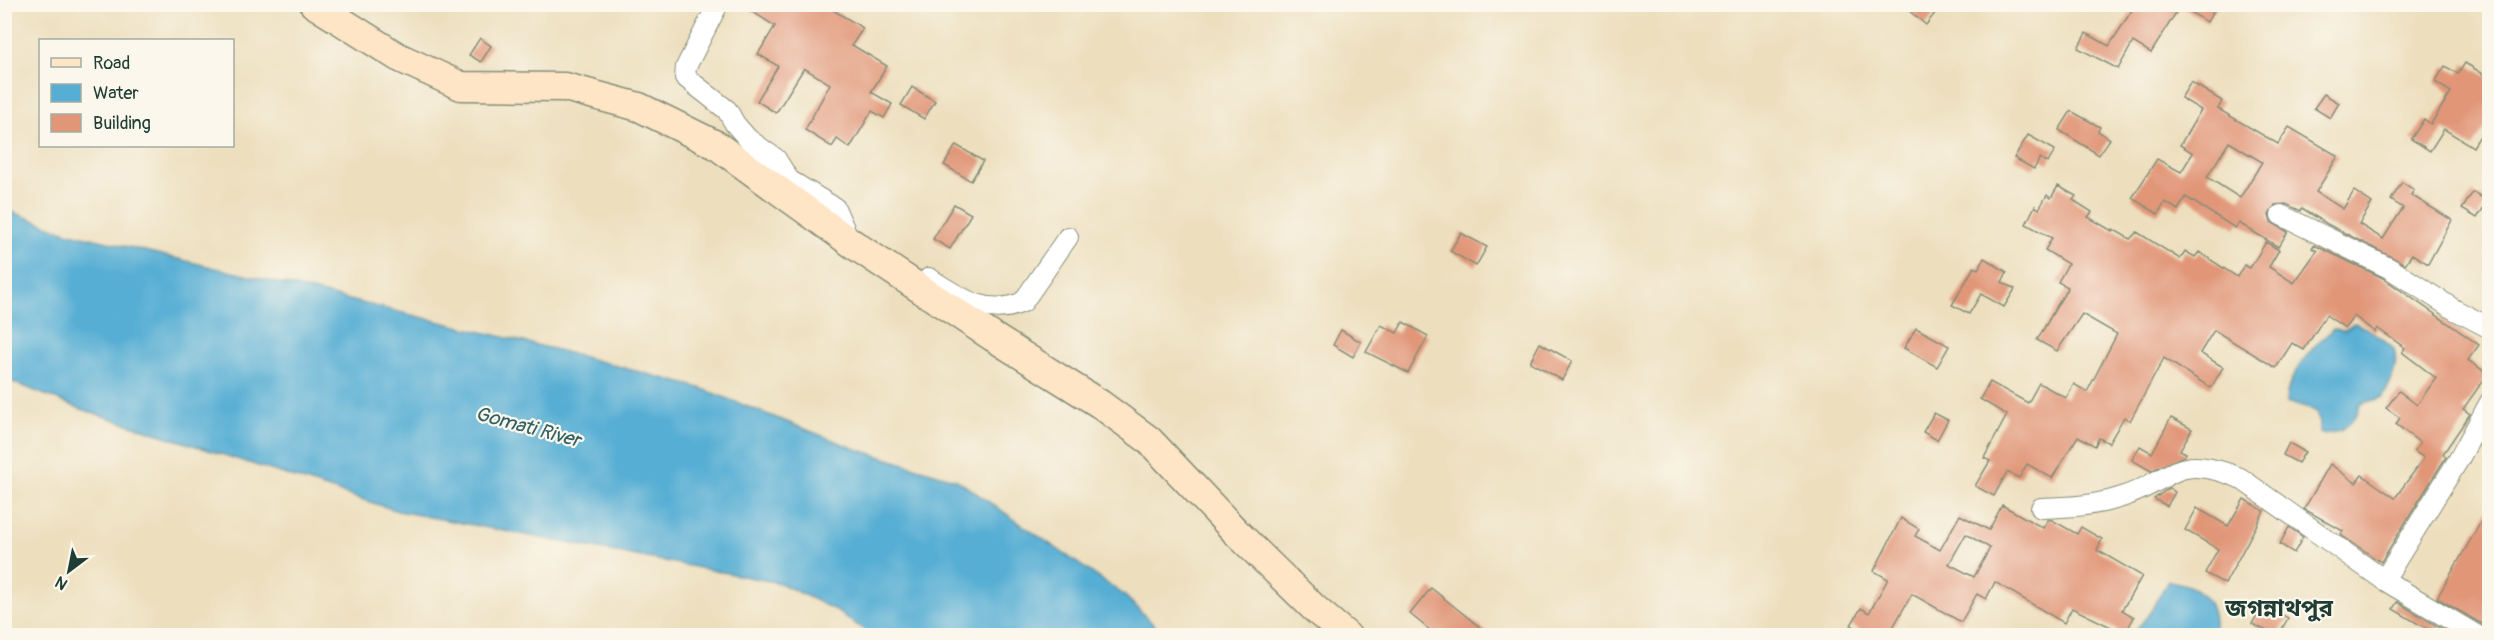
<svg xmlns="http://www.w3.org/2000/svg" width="2494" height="640" font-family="Pangolin,'Noto Sans Bengali',sans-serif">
	<rect width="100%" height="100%" fill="#fbf7ec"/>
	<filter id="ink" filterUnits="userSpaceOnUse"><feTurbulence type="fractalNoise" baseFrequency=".0167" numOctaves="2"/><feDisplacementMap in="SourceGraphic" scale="12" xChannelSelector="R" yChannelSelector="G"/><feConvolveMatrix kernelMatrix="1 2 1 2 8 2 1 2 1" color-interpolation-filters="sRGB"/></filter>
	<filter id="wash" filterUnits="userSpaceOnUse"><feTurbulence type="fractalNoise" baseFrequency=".008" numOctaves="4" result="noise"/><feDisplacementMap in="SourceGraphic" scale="24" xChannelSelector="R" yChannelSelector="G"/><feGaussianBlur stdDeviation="1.35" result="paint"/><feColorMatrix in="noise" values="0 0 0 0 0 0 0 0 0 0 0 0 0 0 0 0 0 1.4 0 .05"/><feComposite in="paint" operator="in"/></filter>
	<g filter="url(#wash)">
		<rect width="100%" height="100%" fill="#eddfbe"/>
		<g fill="#57aed4" stroke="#3b7684" stroke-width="1.5">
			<polygon points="4,209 66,232 557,350 700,388 856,449 957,480 1124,595 1164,635 872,635 833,609 780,583 398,511 81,409 5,379"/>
			<path d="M2355,323L2371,331L2394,349C2399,366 2391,382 2383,397L2360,404C2357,423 2338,436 2319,433L2320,423L2316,411L2286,402C2287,374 2313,346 2333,329L2345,330Z"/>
			<path d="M2168,581C2201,585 2217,601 2214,635H2132L2149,614Z"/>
		</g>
		<g id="blocks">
			<g fill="#e19678" fill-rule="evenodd">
				<polygon points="740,4 823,4 863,28 852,45 887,66 871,92 892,104 884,118 872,111 850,148 837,139 832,147 805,130 830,84 804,68 776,113 757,101 778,66 758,54 775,26"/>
				<polygon points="1901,4 1942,4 1926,25"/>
				<polygon points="2136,4 2218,4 2207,22 2180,6 2151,53 2133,42 2118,69 2078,48 2086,33 2109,46"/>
				<polygon points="480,38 491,46 481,62 469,55"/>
				<polygon points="2465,63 2490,78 2490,120 2473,147 2444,129 2430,151 2411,139 2424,119 2431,124 2451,92 2435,82 2445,66 2458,74"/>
				<path d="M2191,82L2222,101L2218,109L2278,144L2289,127L2338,156L2316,192L2343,209L2354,191L2372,203L2359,224L2383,239L2403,208L2391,200L2402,182L2414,190L2411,195L2452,220L2428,264L2412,254L2405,264L2327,224L2302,208L2301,211L2286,204L2275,205L2269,215L2271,222L2288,232L2278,247L2239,223L2235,228L2186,197L2178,210L2165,202L2158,214L2132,198L2157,159L2181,172L2193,153L2180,145L2201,110L2181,98ZM2229,142L2262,162L2240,198L2207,177Z"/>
				<polygon points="912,87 935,101 924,119 901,105"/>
				<polygon points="2324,94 2339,103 2330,118 2314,108"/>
				<polygon points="2071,111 2100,127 2098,131 2110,139 2099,155 2059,130"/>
				<polygon points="2028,135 2055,150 2048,163 2040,158 2034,169 2014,158"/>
				<polygon points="956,145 983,161 971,181 944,165"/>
				<polygon points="2058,186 2076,196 2073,200 2092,212 2088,217 2112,231 2113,229 2130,239 2137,232 2180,259 2185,251 2195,257 2199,252 2237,277 2244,265 2250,268 2266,242 2279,250 2269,267 2294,283 2317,251 2312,248 2314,245 2383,278 2479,345 2468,360 2488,374 2463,409 2470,414 2443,454 2446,457 2381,562 2341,535 2343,531 2304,509 2330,464 2356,483 2362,475 2395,498 2424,458 2414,451 2420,443 2396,424 2400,418 2386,408 2399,391 2417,405 2436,378 2402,352 2405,348 2377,328 2375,332 2354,316 2345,328 2326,315 2304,350 2292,343 2276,368 2214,330 2200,353 2223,367 2211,388 2164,358 2130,421 2124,417 2109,443 2099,438 2095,446 2078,436 2052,478 2027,464 2019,478 2007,472 1994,496 1975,486 1990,461 1984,458 2007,415 1980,399 1990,382 2028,403 2039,383 2066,398 2074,384 2087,392 2117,334 2082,314 2057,351 2037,340 2068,287 2058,282 2068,264 2045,250 2052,238 2026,224 2035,206 2039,209 2047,195 2051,198"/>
				<polygon points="2473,192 2488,201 2477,218 2462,209"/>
				<polygon points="954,204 971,214 950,249 933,239"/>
				<polygon points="1461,233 1487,247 1476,266 1450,251"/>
				<polygon points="1984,258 2007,272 2002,282 2015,289 2004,307 1981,294 1969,314 1952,305 1974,267 1978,269"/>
				<polygon points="1403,322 1428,336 1408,373 1366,352 1381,325 1397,333"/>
				<polygon points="1916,328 1949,346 1937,367 1904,348"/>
				<polygon points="1341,330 1361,342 1353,357 1333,345"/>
				<polygon points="1540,343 1572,361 1562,380 1530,362"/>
				<polygon points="1934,413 1948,420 1937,440 1923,432"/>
				<polygon points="2171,418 2192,429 2180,450 2186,453 2184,456 2151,471 2132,460 2140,446 2152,453"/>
				<polygon points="2490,428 2490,453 2480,446"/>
				<polygon points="2289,443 2305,452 2298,463 2283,455"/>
				<polygon points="2169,488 2175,492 2167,506 2154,499"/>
				<polygon points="2244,499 2264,511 2225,584 2205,573 2218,549 2185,530 2197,508 2228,526"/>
				<path d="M2002,505L2043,528L2048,520H2052L2077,534L2081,527L2102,539L2097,550L2142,576L2122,610L2134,617L2125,634L2072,608L2064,623L1995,582L1986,599L1977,594L1961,622L1912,594L1888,636H1870L1851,625L1861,608L1869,613L1888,579L1874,571L1901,518L1919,529L1915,536L1940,550L1960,515L1989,530ZM1966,534L1990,548L1974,577L1949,564Z"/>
				<polygon points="2490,506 2490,618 2485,626 2437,598"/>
				<polygon points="2289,527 2303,537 2294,553 2280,544"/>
				<polygon points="1431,588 1491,636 1437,636 1410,614"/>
				<polygon points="2397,602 2454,636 2439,636 2393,609"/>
				<polygon points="2263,604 2288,618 2278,636 2252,624"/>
			</g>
		</g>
	</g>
	<g filter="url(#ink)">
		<use href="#blocks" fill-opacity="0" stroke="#868e79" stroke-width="1.5"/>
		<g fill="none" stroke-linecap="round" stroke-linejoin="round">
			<defs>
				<g id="street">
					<polyline points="718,4 686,67 685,77 727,110 735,124 748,139 776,159 789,180 835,208 850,242"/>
					<polyline points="2281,215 2389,268 2455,310 2490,328"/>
					<path d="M929,278C958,297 988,318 1023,302L1068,237"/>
					<path d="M2041,508C2068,507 2093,506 2119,498C2177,480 2171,451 2240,478L2384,580L2478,636"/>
					<polyline points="2384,580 2459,459 2490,402"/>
				</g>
				<polyline id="secondary" points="314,4 398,57 461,86 565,87 639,107 716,145 850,242 993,337 1100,404 1149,440 1235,531 1315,609 1347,636"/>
			</defs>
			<use href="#street" stroke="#868e79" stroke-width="22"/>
			<use href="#secondary" stroke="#868e79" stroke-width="31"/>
			<use href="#street" stroke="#fff" stroke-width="20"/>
			<use href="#secondary" stroke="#fee5c5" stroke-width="28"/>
		</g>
	</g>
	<g text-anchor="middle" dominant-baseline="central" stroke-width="4.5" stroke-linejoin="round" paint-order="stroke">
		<g font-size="20" font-style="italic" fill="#305f64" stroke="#fbf7ec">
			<text transform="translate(528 427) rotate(15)">Gomati River</text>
		</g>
		<g font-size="24" font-weight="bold" fill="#1f3d34" stroke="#fbf7ec">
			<text x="2279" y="608">জগন্নাথপুর</text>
		</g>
	</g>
	<rect width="2494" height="640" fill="none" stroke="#fbf7ec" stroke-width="24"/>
	<rect x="39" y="39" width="195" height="108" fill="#fbf7ec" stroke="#a3ada2" stroke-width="1.5"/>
	<rect x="51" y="58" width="30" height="9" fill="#fee5c5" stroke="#a3ada2" stroke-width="1.5"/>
	<text x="93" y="69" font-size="18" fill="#1f3d34">Road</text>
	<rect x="51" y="84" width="30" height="18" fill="#57aed4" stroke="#a3ada2" stroke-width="1.5"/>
	<text x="93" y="99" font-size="18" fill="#1f3d34">Water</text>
	<rect x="51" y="114" width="30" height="18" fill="#e19678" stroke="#a3ada2" stroke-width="1.5"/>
	<text x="93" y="129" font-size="18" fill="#1f3d34">Building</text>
	<g transform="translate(69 571) rotate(212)" stroke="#fbf7ec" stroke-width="4.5" paint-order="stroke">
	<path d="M0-4.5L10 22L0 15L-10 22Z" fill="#1f3d34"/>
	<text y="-9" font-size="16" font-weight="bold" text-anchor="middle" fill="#1f3d34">N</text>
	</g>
</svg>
